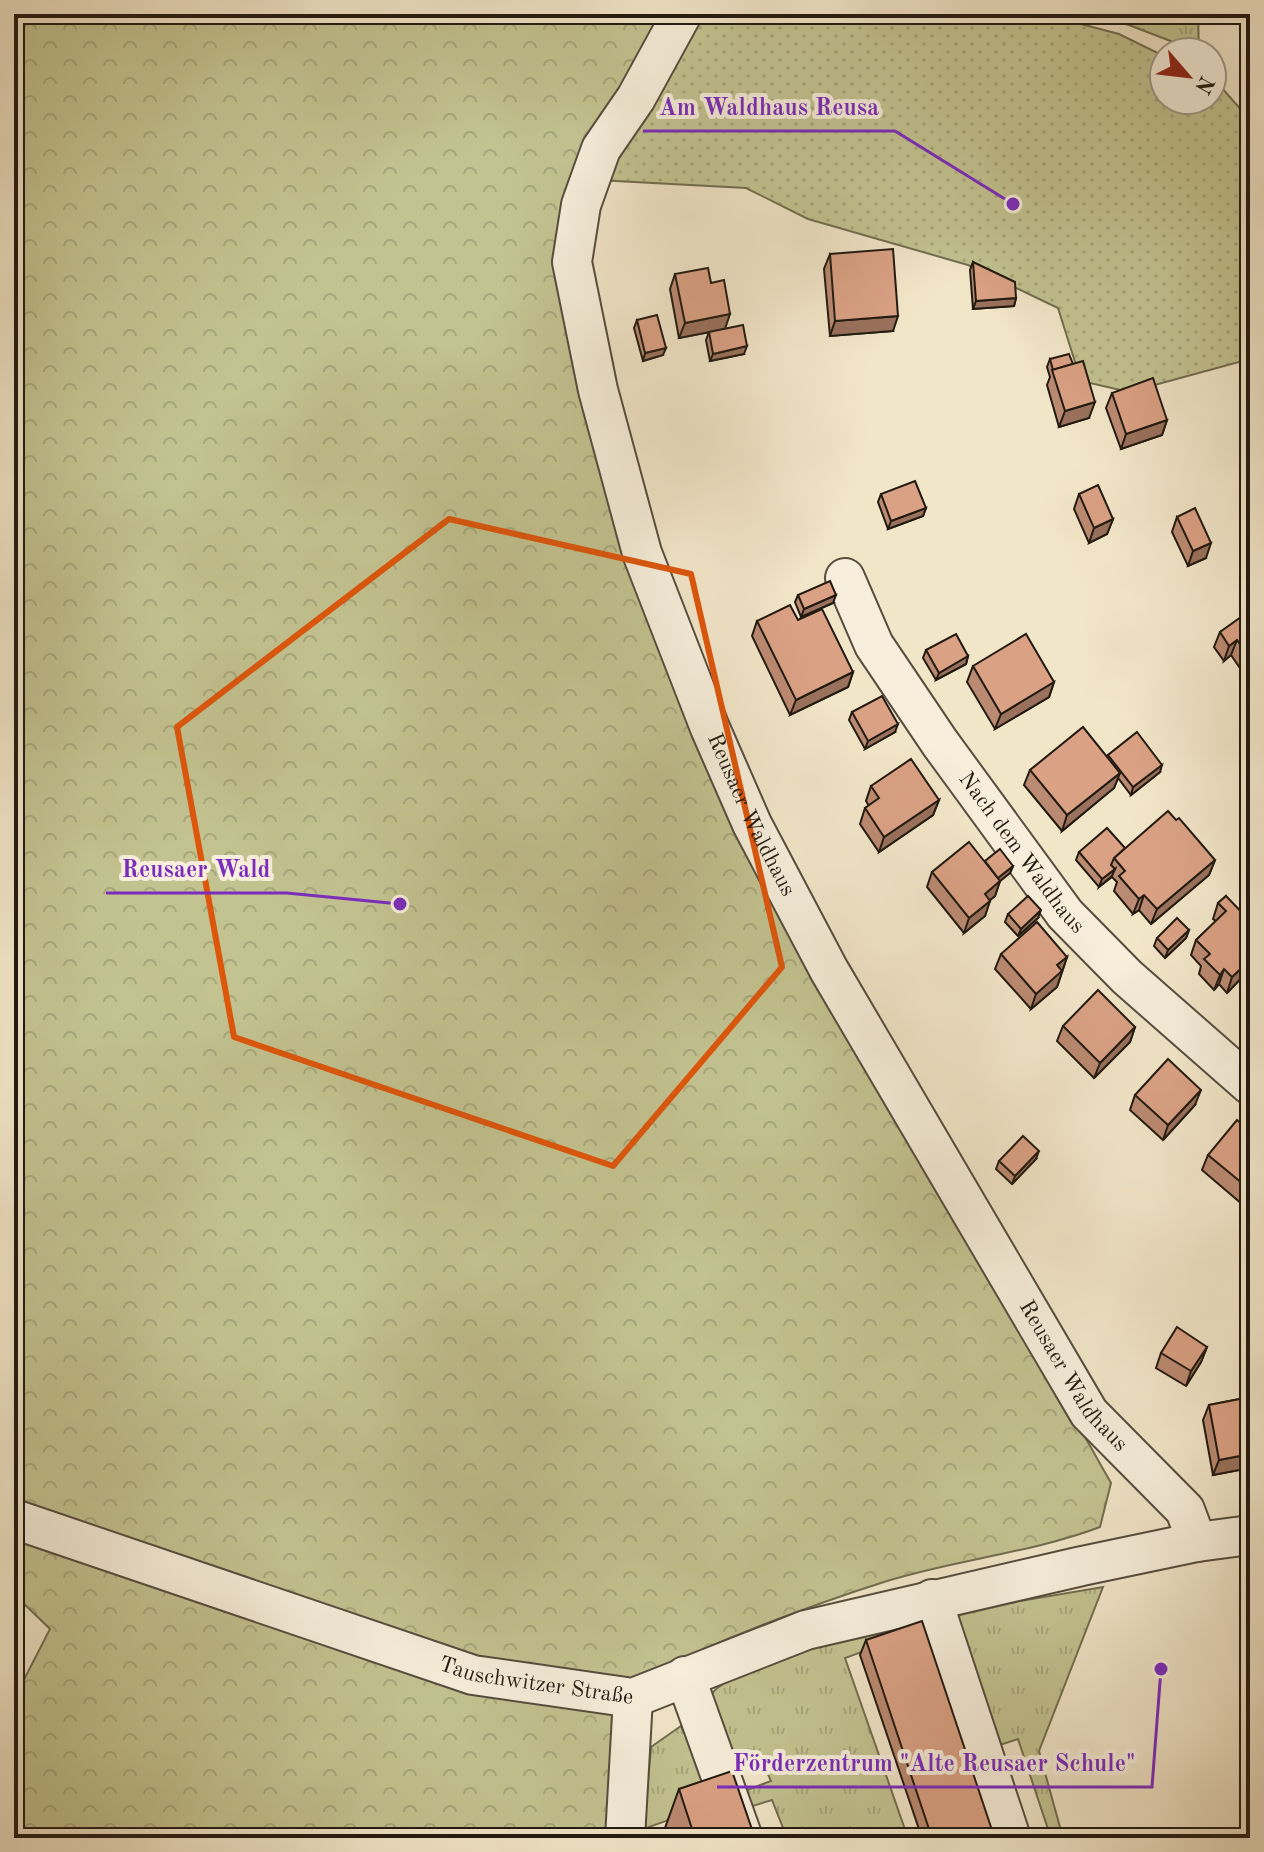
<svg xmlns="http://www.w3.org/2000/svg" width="1264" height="1852" font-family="'Old Standard TT',serif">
	<defs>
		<pattern id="grass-tufts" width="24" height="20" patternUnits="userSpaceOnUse" patternTransform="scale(2)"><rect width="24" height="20" fill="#c3c391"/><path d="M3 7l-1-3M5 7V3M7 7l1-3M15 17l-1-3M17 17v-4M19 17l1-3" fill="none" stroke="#a7a77c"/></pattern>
		<pattern id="forest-crowns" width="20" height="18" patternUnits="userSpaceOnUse" patternTransform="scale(2)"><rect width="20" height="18" fill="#c3c391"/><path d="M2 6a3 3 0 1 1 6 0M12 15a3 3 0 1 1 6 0" fill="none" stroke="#a7a77c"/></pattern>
		<pattern id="garden-dots" width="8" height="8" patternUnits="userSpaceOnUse" patternTransform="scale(2)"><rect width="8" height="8" fill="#c3c391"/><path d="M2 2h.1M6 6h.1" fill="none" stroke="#a7a77c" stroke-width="1.8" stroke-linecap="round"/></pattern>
	</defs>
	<rect width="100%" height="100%" fill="#f2e6c9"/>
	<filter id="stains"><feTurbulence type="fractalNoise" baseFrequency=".0025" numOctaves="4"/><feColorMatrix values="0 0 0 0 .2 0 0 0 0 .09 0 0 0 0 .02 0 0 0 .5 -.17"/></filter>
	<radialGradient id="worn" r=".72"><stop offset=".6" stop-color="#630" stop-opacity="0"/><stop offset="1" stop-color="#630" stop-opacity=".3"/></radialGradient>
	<g fill="url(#grass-tufts)" stroke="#726e51" stroke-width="2">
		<polygon points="1087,14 1198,14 1199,52 1129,25"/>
		<polygon points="1103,1587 1039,1751 1063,1838 1051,1838 1018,1739 991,1748 956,1622 962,1611"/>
		<path d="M906,1622L916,1632L845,1658L908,1838H787L772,1800L746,1808L742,1782L747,1790L771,1781L760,1757L728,1772L704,1711C707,1704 710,1694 716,1689C758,1655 852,1635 906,1622Z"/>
		<polygon points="681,1726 719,1802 646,1828 649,1838 643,1838 651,1747"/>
	</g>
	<path fill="url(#forest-crowns)" stroke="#726e51" stroke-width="2" d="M14,14H676L577,194L635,558L824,976L1111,1483L1100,1527C1031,1553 958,1559 887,1581C799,1609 710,1644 626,1684L608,1838H14V1699L50,1629L14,1594Z"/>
	<polygon fill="url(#garden-dots)" stroke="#726e51" stroke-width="2" points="692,14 1043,14 1119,34 1164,56 1164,100 1212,100 1212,79 1215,80 1250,120 1250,359 1129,392 1081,381 1058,308 968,265 808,219 746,188 598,180"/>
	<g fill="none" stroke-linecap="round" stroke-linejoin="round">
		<defs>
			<g id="minor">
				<path id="s1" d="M682,14L636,98L601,149L581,205L572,262L598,390L642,553L710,728L752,824L829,970L1089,1413L1185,1510L1197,1542"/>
				<path id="s2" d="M845,578L874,645L940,743L1065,914L1127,977L1250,1085"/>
				<path id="s3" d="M14,1519L473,1675L633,1698L806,1630L1082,1566L1197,1542L1250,1535"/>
				<polyline points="932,1599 1011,1838"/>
				<polyline points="685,1676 743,1838"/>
				<polyline points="625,1838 633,1698"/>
			</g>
		</defs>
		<use href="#minor" stroke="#564d3f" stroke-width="42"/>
		<use href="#minor" stroke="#f7efdc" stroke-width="38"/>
	</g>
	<g fill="#bb8a72" stroke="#221a11" stroke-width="2">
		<polygon points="830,254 893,331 830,336 824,269"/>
		<polygon points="973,262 1016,298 1014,306 973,309 970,270"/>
		<polygon points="675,274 711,283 725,329 744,354 710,361 706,340 709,332 715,331 679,338 670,289"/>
		<polygon points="637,320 663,355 643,361 634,328"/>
		<polygon points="1050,359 1089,418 1059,427 1047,385 1050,377 1047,367"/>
		<polygon points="1112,393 1167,420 1162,435 1121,449 1106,408"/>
		<polygon points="881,494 926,508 923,516 888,529 878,502"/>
		<polygon points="1079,494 1113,519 1107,534 1089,543 1074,509"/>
		<polygon points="1177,517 1206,558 1188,566 1172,532"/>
		<polygon points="798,595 833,603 801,617 795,602"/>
		<polygon points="1250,615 1250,674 1246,677 1231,655 1224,661 1214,647 1220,632"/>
		<polygon points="757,621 853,672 848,687 790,715 752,636"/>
		<polygon points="926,650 968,656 966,664 936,680 923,658"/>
		<polygon points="973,666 1054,682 1049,697 995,729 967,682"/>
		<polygon points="852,712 895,732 865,749 849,720"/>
		<polygon points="1108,755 1160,772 1131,795 1118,778 1114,788 1062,831 1024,785 1030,770 1107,758"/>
		<polygon points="871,786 939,800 933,815 879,852 860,824 865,808 869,806 866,801"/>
		<polygon points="1125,848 1215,860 1209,875 1151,924 1139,910 1133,914 1114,891 1117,882 1112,877 1099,887 1076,860 1079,852"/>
		<polygon points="1013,866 1010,873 1000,881 995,896 990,900 985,916 964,933 927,887 932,872"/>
		<polygon points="1226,896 1250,969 1227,993 1219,984 1214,990 1199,974 1201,966 1191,955 1196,940 1216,921 1213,919 1218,903"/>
		<polygon points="1008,914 1038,918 1018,936 1005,922"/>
		<polygon points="1189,930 1186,938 1165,958 1154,946 1157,938"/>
		<polygon points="1001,954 1067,957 1057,987 1031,1009 995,969"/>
		<polygon points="1063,1026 1135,1027 1130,1042 1094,1078 1057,1041"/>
		<polygon points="1135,1095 1195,1105 1163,1140 1130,1110"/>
		<polygon points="1250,1131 1250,1194 1242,1204 1202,1170 1208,1155"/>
		<polygon points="1036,1159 1012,1184 996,1169 999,1161"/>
		<polygon points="1207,1347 1201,1362 1186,1386 1156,1368 1161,1353"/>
		<polygon points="1250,1397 1250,1468 1213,1475 1203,1420 1209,1405"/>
		<polygon points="866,1640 989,1838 922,1838 860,1655"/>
		<polygon points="679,1789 755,1838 668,1838 665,1828"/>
	</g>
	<g fill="#99715c" stroke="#221a11" stroke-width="2">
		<polygon points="1016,298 1014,306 973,309 976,301"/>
		<polygon points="730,314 725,329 679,338 685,323"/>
		<polygon points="898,316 893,331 830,336 835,321"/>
		<polygon points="747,346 744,354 710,361 713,354"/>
		<polygon points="666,348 663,355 643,361 645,353"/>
		<polygon points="1095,402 1089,418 1059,427 1065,411"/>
		<polygon points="1167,420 1162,435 1121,449 1126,434"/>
		<polygon points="926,508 923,516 888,529 891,521"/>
		<polygon points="1113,519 1107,534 1089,543 1094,528"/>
		<polygon points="1211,543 1206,558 1188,566 1193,551"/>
		<polygon points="836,595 833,603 801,617 804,609"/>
		<polygon points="1237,640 1231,655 1224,661 1229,646"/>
		<polygon points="968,656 966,664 936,680 939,673"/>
		<polygon points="853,672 848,687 790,715 796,700"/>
		<polygon points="1054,682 1049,697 995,729 1001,714"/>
		<polygon points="898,724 895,732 865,749 868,741"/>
		<polygon points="1162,765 1160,772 1131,795 1133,787"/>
		<polygon points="1120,773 1114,788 1062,831 1067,815"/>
		<polygon points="939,800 933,815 879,852 884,837"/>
		<polygon points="1215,860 1209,875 1151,924 1157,909"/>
		<polygon points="1013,866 1010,873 1000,881 995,896 979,909 985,894 994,881"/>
		<polygon points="1115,869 1112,876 1099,887 1102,879"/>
		<polygon points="1144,895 1139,910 1133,914 1139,899"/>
		<polygon points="990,901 985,916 964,933 969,918"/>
		<polygon points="1041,910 1038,918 1018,936 1021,929"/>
		<polygon points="1189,930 1186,938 1165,958 1168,950"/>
		<polygon points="1067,957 1057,987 1031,1009 1036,994 1057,965"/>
		<polygon points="1250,960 1250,969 1227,993 1232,977"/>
		<polygon points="1224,969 1219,984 1214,990 1220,975"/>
		<polygon points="1135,1027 1130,1042 1094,1078 1100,1063"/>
		<polygon points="1201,1090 1195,1105 1163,1140 1168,1125"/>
		<polygon points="1039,1151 1036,1159 1012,1184 1015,1176"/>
		<polygon points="1250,1186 1250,1194 1242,1204 1248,1188"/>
		<polygon points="1207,1347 1201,1362 1186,1386 1191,1371"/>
		<polygon points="1250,1454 1250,1468 1213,1475 1219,1460"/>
		<polygon points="992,1830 989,1838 967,1838"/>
	</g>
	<g fill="#daa184" stroke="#221a11" stroke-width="2">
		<polygon points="893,249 898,316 835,321 830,254"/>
		<polygon points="973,262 1015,282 1016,298 976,301"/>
		<polygon points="708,268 711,283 724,280 730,314 685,323 675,274"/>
		<polygon points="657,315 666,348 645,353 637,320"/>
		<polygon points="743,325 747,346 713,354 709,332"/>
		<polygon points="1069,354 1073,364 1053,370 1050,359"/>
		<polygon points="1083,361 1095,402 1065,411 1052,370"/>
		<polygon points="1153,378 1167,420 1126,434 1112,393"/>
		<polygon points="915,481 926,508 891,521 881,494"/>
		<polygon points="1098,485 1113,519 1094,528 1079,494"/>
		<polygon points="1195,508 1211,543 1193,551 1177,517"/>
		<polygon points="830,581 836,595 804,609 798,595"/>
		<polygon points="790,605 798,620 822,609 853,672 796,700 757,621"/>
		<polygon points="1248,612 1250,615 1250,659 1237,640 1229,646 1220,632"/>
		<polygon points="956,634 968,656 939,673 926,650"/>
		<polygon points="1026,634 1054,682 1001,714 973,666"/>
		<polygon points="882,696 898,724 868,741 852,712"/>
		<polygon points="1083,727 1120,773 1067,815 1030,770"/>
		<polygon points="1137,732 1162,765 1133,787 1108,755"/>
		<polygon points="911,759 939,800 884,837 865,808 879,798 871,786"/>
		<polygon points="1168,811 1176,820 1179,818 1215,860 1157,909 1144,895 1139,899 1119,876 1125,871 1114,858"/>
		<polygon points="1107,828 1125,848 1114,858 1111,865 1115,869 1102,879 1079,852"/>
		<polygon points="969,842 1000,881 985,894 990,901 969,918 932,872"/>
		<polygon points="1000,849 1013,866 998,878 985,861"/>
		<polygon points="1028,896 1041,910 1021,929 1008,914"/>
		<polygon points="1226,896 1250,921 1250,960 1232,977 1224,969 1220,975 1204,959 1210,954 1196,940 1226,911 1218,903"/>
		<polygon points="1177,918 1189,930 1168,950 1157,938"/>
		<polygon points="1037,922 1067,957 1057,965 1062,971 1036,994 1001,954"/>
		<polygon points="1098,990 1135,1027 1100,1063 1063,1026"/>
		<polygon points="1168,1059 1201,1090 1168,1125 1135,1095"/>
		<polygon points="1237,1120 1250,1131 1250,1186 1248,1188 1208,1155"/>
		<polygon points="1023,1136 1039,1151 1015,1176 999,1161"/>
		<polygon points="1177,1327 1207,1347 1191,1371 1161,1353"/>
		<polygon points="1250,1397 1250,1454 1219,1460 1209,1405"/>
		<polygon points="922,1621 992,1830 967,1838 932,1838 866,1640"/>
		<polygon points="732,1771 755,1838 695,1838 679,1789"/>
	</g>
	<path fill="none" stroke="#de560c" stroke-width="6" stroke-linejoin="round" d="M449,519L691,574L782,967L613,1166L234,1037L177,727Z"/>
	<g text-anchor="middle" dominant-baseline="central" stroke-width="8" stroke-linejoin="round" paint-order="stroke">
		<g font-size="22" fill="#221a11" stroke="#f7efdc">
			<text stroke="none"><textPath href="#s1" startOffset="858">Reusaer Waldhaus</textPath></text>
			<text stroke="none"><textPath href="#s2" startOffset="328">Nach dem Waldhaus</textPath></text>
			<text stroke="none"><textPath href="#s1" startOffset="1506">Reusaer Waldhaus</textPath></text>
			<text stroke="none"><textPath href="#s3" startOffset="548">Tauschwitzer Straße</textPath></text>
		</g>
	</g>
	<path fill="none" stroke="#7b2cbf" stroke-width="3" d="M1013 204L895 131H643M400 904L287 893H106M1161 1669L1152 1787H717"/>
	<g fill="#7b2cbf" stroke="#f7efdc" stroke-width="3">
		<circle cx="1013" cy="204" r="8"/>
		<circle cx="400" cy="904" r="8"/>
		<circle cx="1161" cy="1669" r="8"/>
	</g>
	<g font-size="24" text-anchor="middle" font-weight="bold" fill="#7b2cbf" stroke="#f7efdc" stroke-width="8" stroke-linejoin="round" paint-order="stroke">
		<text x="769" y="115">Am Waldhaus Reusa</text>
		<text x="196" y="877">Reusaer Wald</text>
		<text x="934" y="1771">Förderzentrum "Alte Reusaer Schule"</text>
	</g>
	<rect width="1264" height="1852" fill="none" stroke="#f2e6c9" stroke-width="48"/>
	<rect x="16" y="16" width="1232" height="1820" fill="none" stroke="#221a11" stroke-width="4"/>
	<rect x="24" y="24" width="1216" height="1804" fill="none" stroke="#221a11" stroke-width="2"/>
	<g transform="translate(1188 76) rotate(118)"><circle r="38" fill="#f7efdc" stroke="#a29a8b" stroke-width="2"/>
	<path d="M0-6L14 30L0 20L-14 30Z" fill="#8f2418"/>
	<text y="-12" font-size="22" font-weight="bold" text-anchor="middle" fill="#221a11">N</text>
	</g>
	<rect width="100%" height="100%" filter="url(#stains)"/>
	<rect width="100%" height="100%" fill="url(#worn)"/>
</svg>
